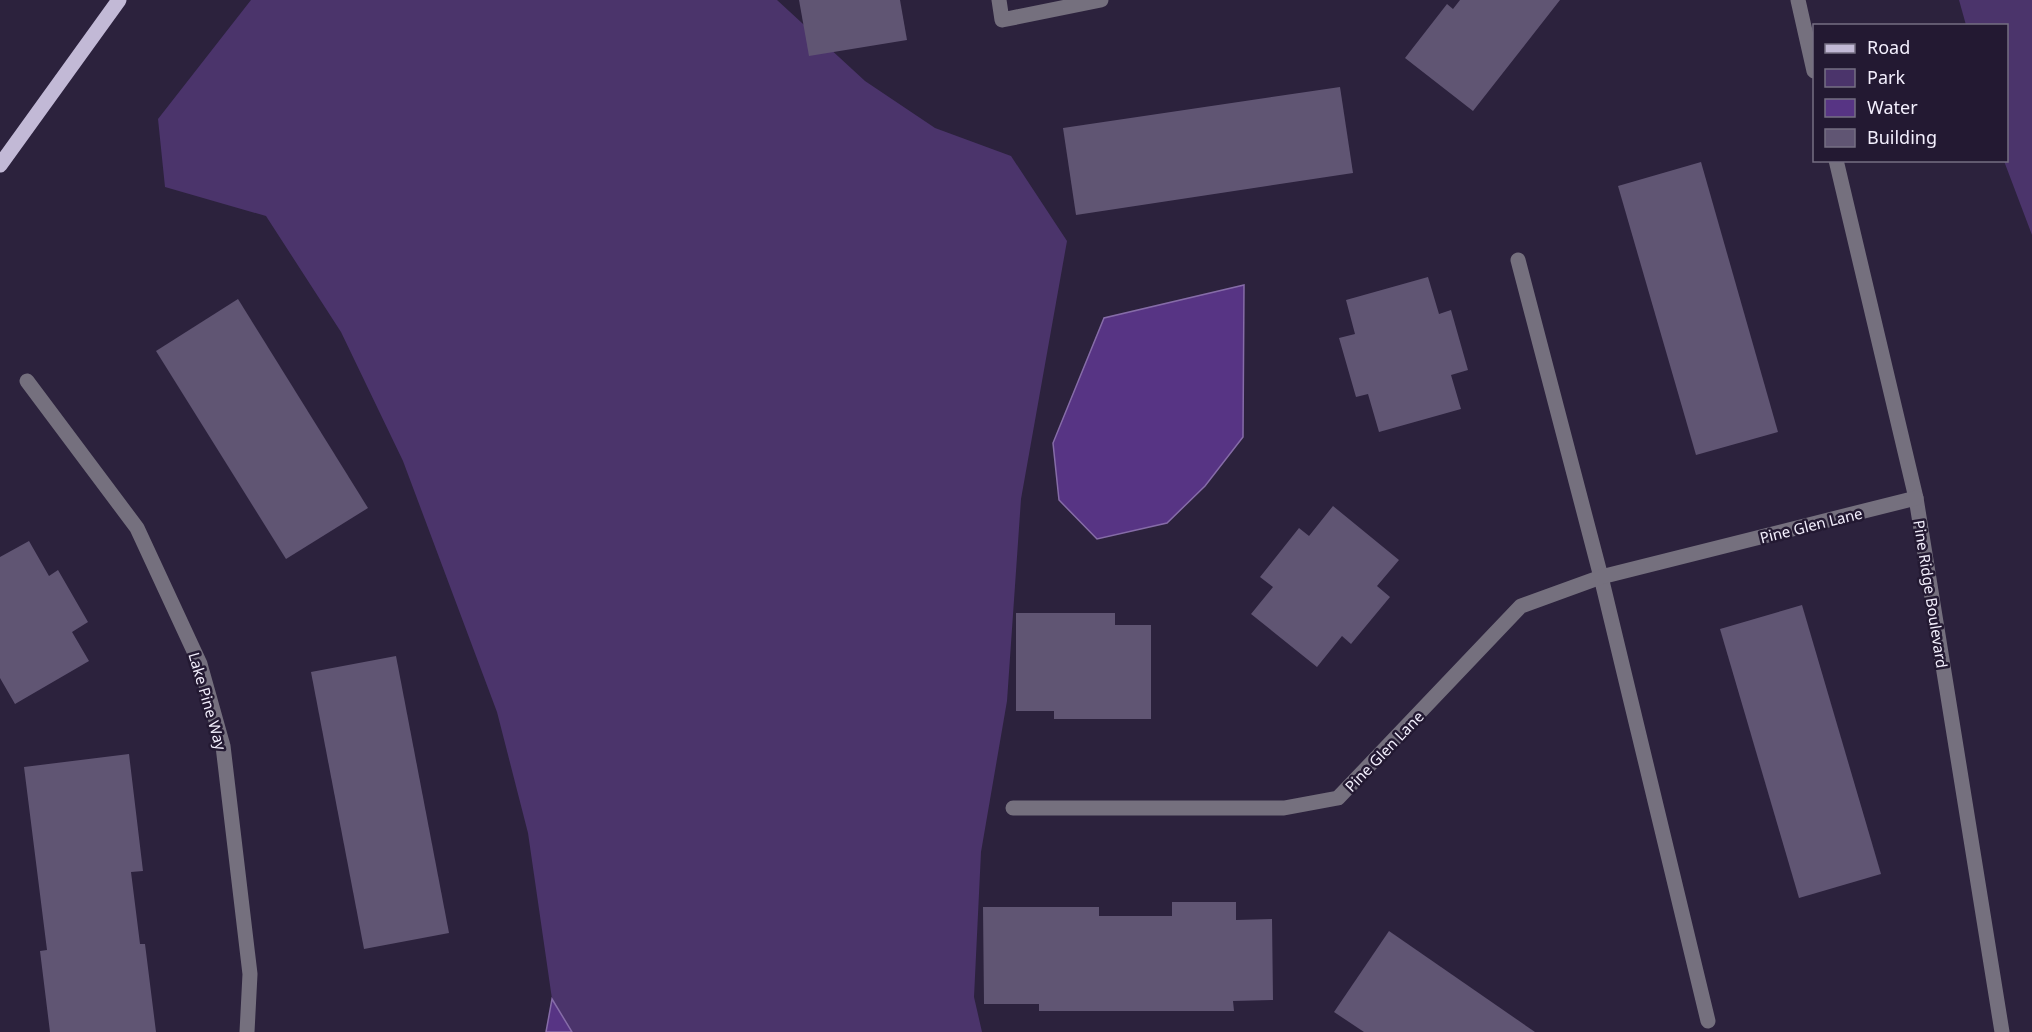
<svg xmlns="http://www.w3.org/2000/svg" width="2032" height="1032" font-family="'Noto Sans',sans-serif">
	<rect width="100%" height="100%" fill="#2c223d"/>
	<g fill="#4b346b">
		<polygon points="251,0 777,0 865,81 935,128 1011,156 1067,241 1021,499 1007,701 981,852 974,997 982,1032 572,1032 552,999 528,833 497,712 403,461 341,332 266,216 165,187 158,119"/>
		<polygon points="1959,0 2032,0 2032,235 2004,161 2006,160 2006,26 1966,25"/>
	</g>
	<g fill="#573484" stroke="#866ca8" stroke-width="1.5">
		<polygon points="1244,285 1243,437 1205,486 1167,523 1097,539 1059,500 1053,443 1104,318"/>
		<polygon points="552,999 572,1032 546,1032"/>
	</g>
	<g fill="#605573">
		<polygon points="799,0 900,0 907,40 809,56"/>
		<polygon points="1460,0 1560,0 1473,111 1405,58 1447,4 1453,9"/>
		<polygon points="1340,87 1353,173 1076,215 1063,128"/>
		<polygon points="1701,162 1778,432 1696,455 1618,186"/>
		<polygon points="1428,277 1439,314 1451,310 1468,370 1451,375 1461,409 1379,432 1368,394 1356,397 1339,338 1355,334 1346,300"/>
		<polygon points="238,299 368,508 286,559 156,351"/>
		<polygon points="1333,506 1399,560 1377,586 1390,597 1351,644 1342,636 1317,667 1251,614 1273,587 1260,577 1299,528 1309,536"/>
		<polygon points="29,541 49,576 58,570 88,622 72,632 89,661 15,704 0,678 0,557"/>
		<polygon points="1802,605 1881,874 1799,898 1720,629"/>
		<polygon points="1016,613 1115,613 1115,625 1151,625 1151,719 1054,719 1054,711 1016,711"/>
		<polygon points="396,656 449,933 364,949 311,672"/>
		<polygon points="129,754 143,871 131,872 140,944 145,944 156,1032 50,1032 40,951 47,950 24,767"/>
		<polygon points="1172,902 1236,902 1236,920 1272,919 1273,1000 1233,1001 1234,1011 1039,1011 1039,1004 984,1004 983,907 1099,907 1099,916 1172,916"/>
		<polygon points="1389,931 1535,1032 1364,1032 1334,1012"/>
	</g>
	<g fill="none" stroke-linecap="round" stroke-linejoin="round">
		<g stroke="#75707e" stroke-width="15">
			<polyline points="999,0 1002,20 1101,0"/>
			<polyline points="1798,0 1814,71"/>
			<polyline points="1836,160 1916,498 2002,1032"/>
			<polyline points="1518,260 1601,577 1708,1021"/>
			<polyline points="27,381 137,528 200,664 223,746 250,974 247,1032"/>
			<polyline points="1013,808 1284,808 1338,798 1521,606 1601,577 1916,498"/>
		</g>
		<polyline stroke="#c2b9d6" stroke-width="15" points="0,165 119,0"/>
	</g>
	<g text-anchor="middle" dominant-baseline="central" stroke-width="5" stroke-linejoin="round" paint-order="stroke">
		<g font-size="15" fill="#f3effd" stroke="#231932">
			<text transform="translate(1811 525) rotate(-14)">Pine Glen Lane</text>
			<text transform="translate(1931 594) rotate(81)">Pine Ridge Boulevard</text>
			<text transform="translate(208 701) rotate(74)">Lake Pine Way</text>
			<text transform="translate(1384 751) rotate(-46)">Pine Glen Lane</text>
		</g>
	</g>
	<rect x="1813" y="24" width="195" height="138" fill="#231932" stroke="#766f83" stroke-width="1.5"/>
	<rect x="1825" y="44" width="30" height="9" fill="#c2b9d6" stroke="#766f83" stroke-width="1.5"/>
	<text x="1867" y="54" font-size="18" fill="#f3effd">Road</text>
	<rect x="1825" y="69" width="30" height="18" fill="#4b346b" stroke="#766f83" stroke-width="1.5"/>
	<text x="1867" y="84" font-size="18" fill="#f3effd">Park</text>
	<rect x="1825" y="99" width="30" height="18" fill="#573484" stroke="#766f83" stroke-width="1.5"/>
	<text x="1867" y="114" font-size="18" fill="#f3effd">Water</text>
	<rect x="1825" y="129" width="30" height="18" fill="#605573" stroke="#766f83" stroke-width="1.5"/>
	<text x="1867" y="144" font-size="18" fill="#f3effd">Building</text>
</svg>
